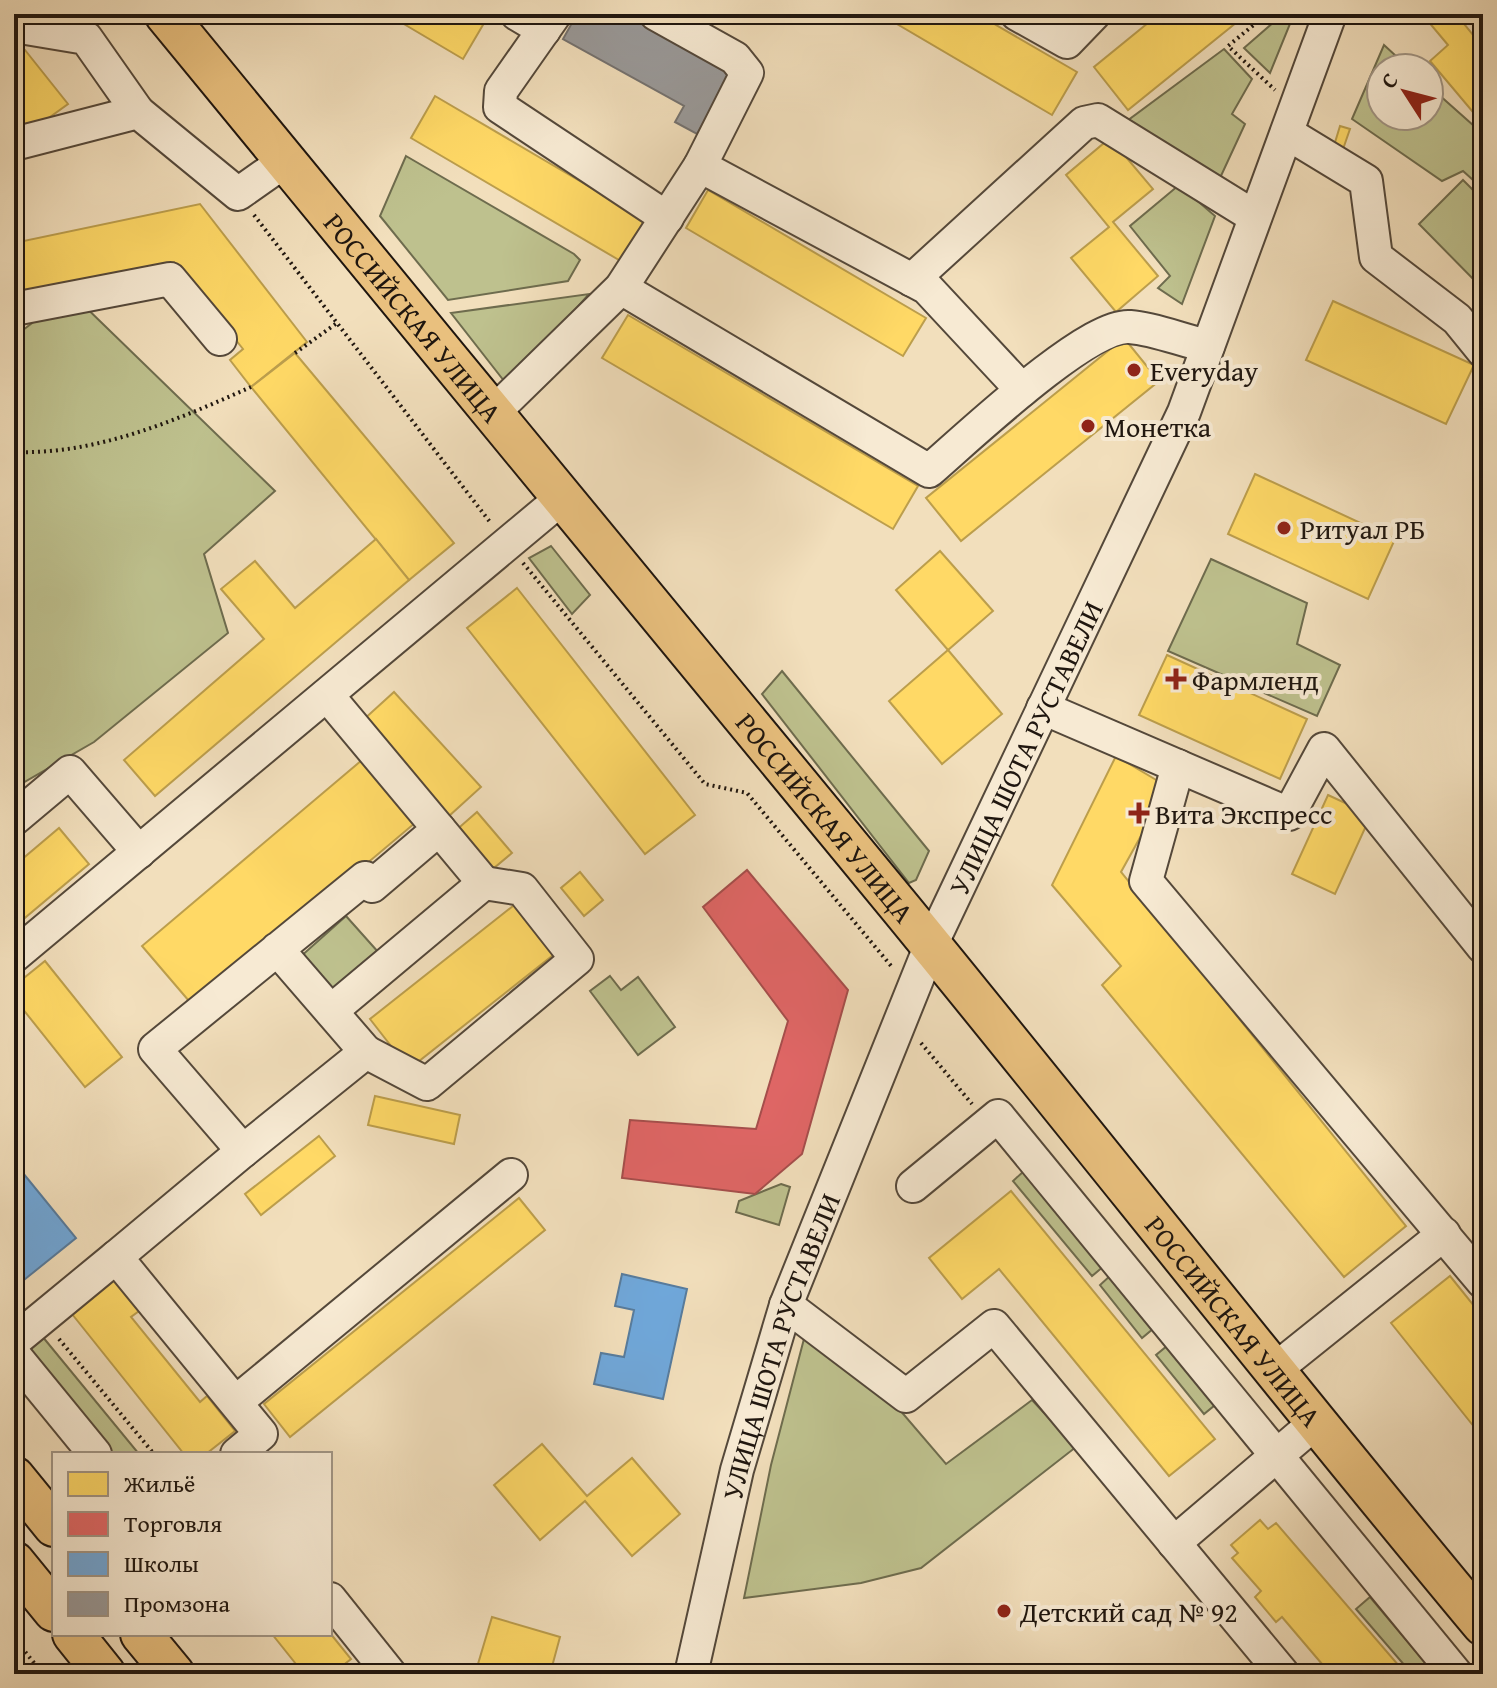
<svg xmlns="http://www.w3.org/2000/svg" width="1497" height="1688" font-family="'Gentium Book Plus',serif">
	<rect width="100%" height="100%" fill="#f2dfbc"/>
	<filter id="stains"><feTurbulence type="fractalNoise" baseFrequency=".0025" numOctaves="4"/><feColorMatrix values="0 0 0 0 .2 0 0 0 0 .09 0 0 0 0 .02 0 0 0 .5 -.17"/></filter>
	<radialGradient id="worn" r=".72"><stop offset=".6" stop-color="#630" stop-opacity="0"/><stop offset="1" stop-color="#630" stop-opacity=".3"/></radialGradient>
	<g fill="#bec18e" stroke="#6e6c4e" stroke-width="2">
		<polygon points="1283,14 1294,14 1270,73 1244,48"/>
		<polygon points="1384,45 1409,68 1381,68 1381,116 1429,116 1429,86 1483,134 1483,189 1463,171 1442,181 1352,119"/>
		<polygon points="1224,49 1252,79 1232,114 1245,124 1220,178 1127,121"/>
		<polygon points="406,156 574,254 580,260 568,281 448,300 380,216"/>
		<polygon points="1463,180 1483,200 1483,289 1419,224"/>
		<polygon points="1179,185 1215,216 1182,304 1158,288 1170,276 1130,226"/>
		<polygon points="71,293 275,491 204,554 228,633 94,742 14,788 14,337"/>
		<polygon points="589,294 508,386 451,313"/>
		<polygon points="551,546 590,595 572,614 529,558"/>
		<polygon points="1211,559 1307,603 1297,644 1340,665 1317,716 1168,651"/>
		<polygon points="782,671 929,851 916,880 909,883 762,694"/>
		<polygon points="346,916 379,953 331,994 299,958"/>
		<polygon points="610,976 621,990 638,977 675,1027 638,1055 590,991"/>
		<polygon points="1024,1171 1104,1266 1092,1276 1013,1181"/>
		<polygon points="781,1184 790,1187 779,1225 736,1212 739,1201"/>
		<polygon points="1111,1275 1154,1328 1142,1338 1100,1285"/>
		<polygon points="805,1335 899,1409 946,1464 1032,1400 1076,1447 921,1568 861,1583 744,1598 771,1465"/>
		<polygon points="42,1336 139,1454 106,1454 22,1352"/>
		<polygon points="1167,1346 1215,1405 1204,1414 1156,1355"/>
		<polygon points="1370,1597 1435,1674 1412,1674 1356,1609"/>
	</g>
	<g fill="#ffd966" stroke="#bc9e4c" stroke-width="2">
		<polygon points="387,14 480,14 487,18 463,59"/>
		<polygon points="880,14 977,14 1077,72 1052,115"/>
		<polygon points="1159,14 1247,14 1128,110 1094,67"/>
		<polygon points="1422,14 1476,14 1464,24 1483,47 1483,124 1430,61 1448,45"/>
		<polygon points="25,50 68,104 43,122 14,127 14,51"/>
		<polygon points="435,96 648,221 624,263 411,138"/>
		<polygon points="1340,126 1350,129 1342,152 1333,149"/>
		<polygon points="1110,138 1153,189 1113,222 1158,276 1116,312 1071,258 1109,227 1066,175"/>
		<polygon points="708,190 926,318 903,356 686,228"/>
		<polygon points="200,204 307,342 251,387 230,360 243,349 174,262 14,295 14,243"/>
		<polygon points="1333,301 1474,365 1446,424 1306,360"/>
		<polygon points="628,315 918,486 893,529 602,358"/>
		<polygon points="1124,338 1159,381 961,541 926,498"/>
		<polygon points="295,353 454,543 409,580 251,387"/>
		<polygon points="1255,474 1395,539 1368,599 1228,534"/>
		<polygon points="376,539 409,580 155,796 124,760 264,639 221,589 255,561 295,608"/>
		<polygon points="940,551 993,611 948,650 896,590"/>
		<polygon points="517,588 695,815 645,854 467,628"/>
		<polygon points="948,650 1002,714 942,764 889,701"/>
		<polygon points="1167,655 1307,719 1280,779 1139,715"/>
		<polygon points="394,692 481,787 449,816 362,721"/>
		<polygon points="1116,756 1168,787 1121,872 1406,1226 1344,1277 1102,985 1121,966 1052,885"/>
		<polygon points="362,760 415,823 195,1008 142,946"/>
		<polygon points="1328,795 1371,815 1335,894 1292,874"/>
		<polygon points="477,812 512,853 488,873 454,832"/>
		<polygon points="59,828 89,864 14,927 14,866"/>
		<polygon points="580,872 603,900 584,916 561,888"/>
		<polygon points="518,902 557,952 409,1069 370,1019"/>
		<polygon points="45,961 122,1057 85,1087 14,998 14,986"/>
		<polygon points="375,1096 460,1115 454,1144 368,1125"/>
		<polygon points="319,1136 335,1156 261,1215 245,1194"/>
		<polygon points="1011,1191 1215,1439 1169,1476 999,1269 962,1299 929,1258"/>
		<polygon points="519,1198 545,1230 290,1437 264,1404"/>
		<polygon points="110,1275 139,1311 131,1317 200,1402 207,1396 235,1431 206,1454 184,1454 68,1309"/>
		<polygon points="1450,1276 1483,1317 1483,1438 1391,1323"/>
		<polygon points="542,1444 587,1496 632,1458 680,1514 632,1556 585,1501 540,1540 494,1485"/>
		<polygon points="1260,1520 1268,1529 1276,1523 1406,1674 1318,1674 1315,1670 1322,1664 1282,1617 1276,1622 1255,1597 1261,1591 1232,1558 1238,1553 1231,1545"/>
		<polygon points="492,1617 560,1637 550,1674 475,1674"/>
		<polygon points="330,1633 351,1659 332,1674 304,1674 272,1634"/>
	</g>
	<polygon fill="#e06666" stroke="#a64e4c" stroke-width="2" points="747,870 848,990 802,1154 755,1194 622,1178 630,1120 756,1129 788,1021 703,907"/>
	<g fill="#6fa8dc" stroke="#577c9e" stroke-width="2">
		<polygon points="14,1162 76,1238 14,1288"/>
		<polygon points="622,1274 687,1289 663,1399 594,1384 601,1353 624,1357 634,1310 615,1306"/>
	</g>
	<polygon fill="#999" stroke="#747270" stroke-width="2" points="577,14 630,14 732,71 697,134 675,122 684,106 563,39"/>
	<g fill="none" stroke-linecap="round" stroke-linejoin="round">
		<defs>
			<g id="minor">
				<polyline points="517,14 544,30"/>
				<polyline points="555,14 501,91 500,107 667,218"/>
				<polyline points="656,14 735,58 747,73 700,166"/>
				<polyline points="1017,14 1067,42 1094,14"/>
				<polyline points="14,26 86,38 138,112"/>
				<polyline points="1287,133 1366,181 1376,257 1457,319 1483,351"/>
				<polyline points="14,144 138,112 238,194 285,161"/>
				<polyline points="912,280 1084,123 1098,120 1255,217"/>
				<path d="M621,288L929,471C965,440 1088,323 1130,327C1156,329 1183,341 1208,346"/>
				<polyline points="14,309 170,279 220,339"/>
				<polyline points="495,411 621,288 700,166 927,288 1022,390"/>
				<polyline points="1043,708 1289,814 1324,749 1483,947"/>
				<polyline points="1178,766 1146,881 1483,1282"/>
				<polyline points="14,819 70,772 139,852"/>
				<polyline points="439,829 484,883"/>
				<polyline points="277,949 366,1052 243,1151 155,1049 365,878 372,886 439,829 327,695"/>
				<polyline points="14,956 562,498"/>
				<polyline points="331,1011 484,883 522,889 577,959 427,1084 366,1052"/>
				<polyline points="913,1186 998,1116 1456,1674"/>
				<polyline points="786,1305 906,1396 994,1326 1283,1674"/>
				<polyline points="14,1341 116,1257"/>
				<polyline points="14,1355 95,1454"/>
				<polyline points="1272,1372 1444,1234"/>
				<polyline points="236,1402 511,1175"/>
				<polyline points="237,1454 261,1434 116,1257 243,1151"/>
				<polyline points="1174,1543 1315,1423"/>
				<polyline points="330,1599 390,1674"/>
				<path id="s1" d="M691,1674L737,1470L786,1305L930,947L1184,412L1330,14"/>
			</g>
			<g id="major">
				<path id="s2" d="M165,14C410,314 657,611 903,911C1097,1148 1286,1389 1483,1625"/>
				<polyline points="14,1477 54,1526"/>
				<polyline points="14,1562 54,1611"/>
				<polyline points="73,1634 105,1674"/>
				<polyline points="141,1634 174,1674"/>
			</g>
		</defs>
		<use href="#minor" stroke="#54483a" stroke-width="36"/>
		<use href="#major" stroke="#1f160f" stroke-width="44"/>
		<g stroke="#1f160f" stroke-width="4" stroke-dasharray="2 4" stroke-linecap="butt">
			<polyline points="1267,14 1228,46 1275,90"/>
			<polyline points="254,215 490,522"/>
			<polyline points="295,353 337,323"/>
			<path d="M14,452C96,455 177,420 251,387"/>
			<polyline points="523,563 705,784 747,793 892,967"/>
			<polyline points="921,1043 972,1104"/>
			<polyline points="59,1339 154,1454"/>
			<polyline points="14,1638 43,1674"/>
		</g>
		<use href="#minor" stroke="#f7ead3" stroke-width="32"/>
		<use href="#major" stroke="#e9c07e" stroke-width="40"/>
	</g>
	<g fill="#8f2418" stroke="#f7ead3" stroke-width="3">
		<circle cx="1134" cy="370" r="8"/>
		<circle cx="1088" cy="426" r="8"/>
		<circle cx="1284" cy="528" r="8"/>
		<path d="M1172 667h8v8h8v8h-8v8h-8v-8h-8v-8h8z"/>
		<path d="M1135 801h8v8h8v8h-8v8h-8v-8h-8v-8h8z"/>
		<circle cx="1004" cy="1611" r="8"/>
	</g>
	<g text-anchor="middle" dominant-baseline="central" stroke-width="8" stroke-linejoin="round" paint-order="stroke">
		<g font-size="28" fill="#1f160f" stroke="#f7ead3">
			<text stroke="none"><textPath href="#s2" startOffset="392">РОССИЙСКАЯ УЛИЦА</textPath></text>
			<text stroke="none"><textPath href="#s1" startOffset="988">УЛИЦА ШОТА РУСТАВЕЛИ</textPath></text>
			<text stroke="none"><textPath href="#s2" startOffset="1040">РОССИЙСКАЯ УЛИЦА</textPath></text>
			<text stroke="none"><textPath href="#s2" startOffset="1688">РОССИЙСКАЯ УЛИЦА</textPath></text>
			<text stroke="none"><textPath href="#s1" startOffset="340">УЛИЦА ШОТА РУСТАВЕЛИ</textPath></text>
		</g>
		<g font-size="28" fill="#1f160f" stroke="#f7ead3" text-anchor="start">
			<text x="1150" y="370">Everyday</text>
			<text x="1104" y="426">Монетка</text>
			<text x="1300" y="528">Ритуал РБ</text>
			<text x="1192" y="679">Фармленд</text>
			<text x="1155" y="813">Вита Экспресс</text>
			<text x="1020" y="1611">Детский сад № 92</text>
		</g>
	</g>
	<rect width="1497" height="1688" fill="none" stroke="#f2dfbc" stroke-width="48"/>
	<rect x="16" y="16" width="1465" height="1656" fill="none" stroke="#1f160f" stroke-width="4"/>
	<rect x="24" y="24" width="1449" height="1640" fill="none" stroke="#1f160f" stroke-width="2"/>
	<rect x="52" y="1452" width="280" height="184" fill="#f7ead3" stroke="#a19585" stroke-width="2"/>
	<rect x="68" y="1472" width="40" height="24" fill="#ffd966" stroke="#a19585" stroke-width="2"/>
	<text x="124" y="1492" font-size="24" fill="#1f160f">Жильё</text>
	<rect x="68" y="1512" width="40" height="24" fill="#e06666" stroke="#a19585" stroke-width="2"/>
	<text x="124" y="1532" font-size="24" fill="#1f160f">Торговля</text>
	<rect x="68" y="1552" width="40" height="24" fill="#6fa8dc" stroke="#a19585" stroke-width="2"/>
	<text x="124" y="1572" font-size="24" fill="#1f160f">Школы</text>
	<rect x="68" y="1592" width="40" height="24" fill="#999999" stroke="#a19585" stroke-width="2"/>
	<text x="124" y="1612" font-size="24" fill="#1f160f">Промзона</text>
	<g transform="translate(1405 92) rotate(306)"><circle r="38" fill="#f7ead3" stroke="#a19585" stroke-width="2"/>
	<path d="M0-6L14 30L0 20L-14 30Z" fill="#8f2418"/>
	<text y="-12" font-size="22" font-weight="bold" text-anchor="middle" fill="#1f160f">С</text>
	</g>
	<rect width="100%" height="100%" filter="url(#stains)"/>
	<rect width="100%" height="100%" fill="url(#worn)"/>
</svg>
